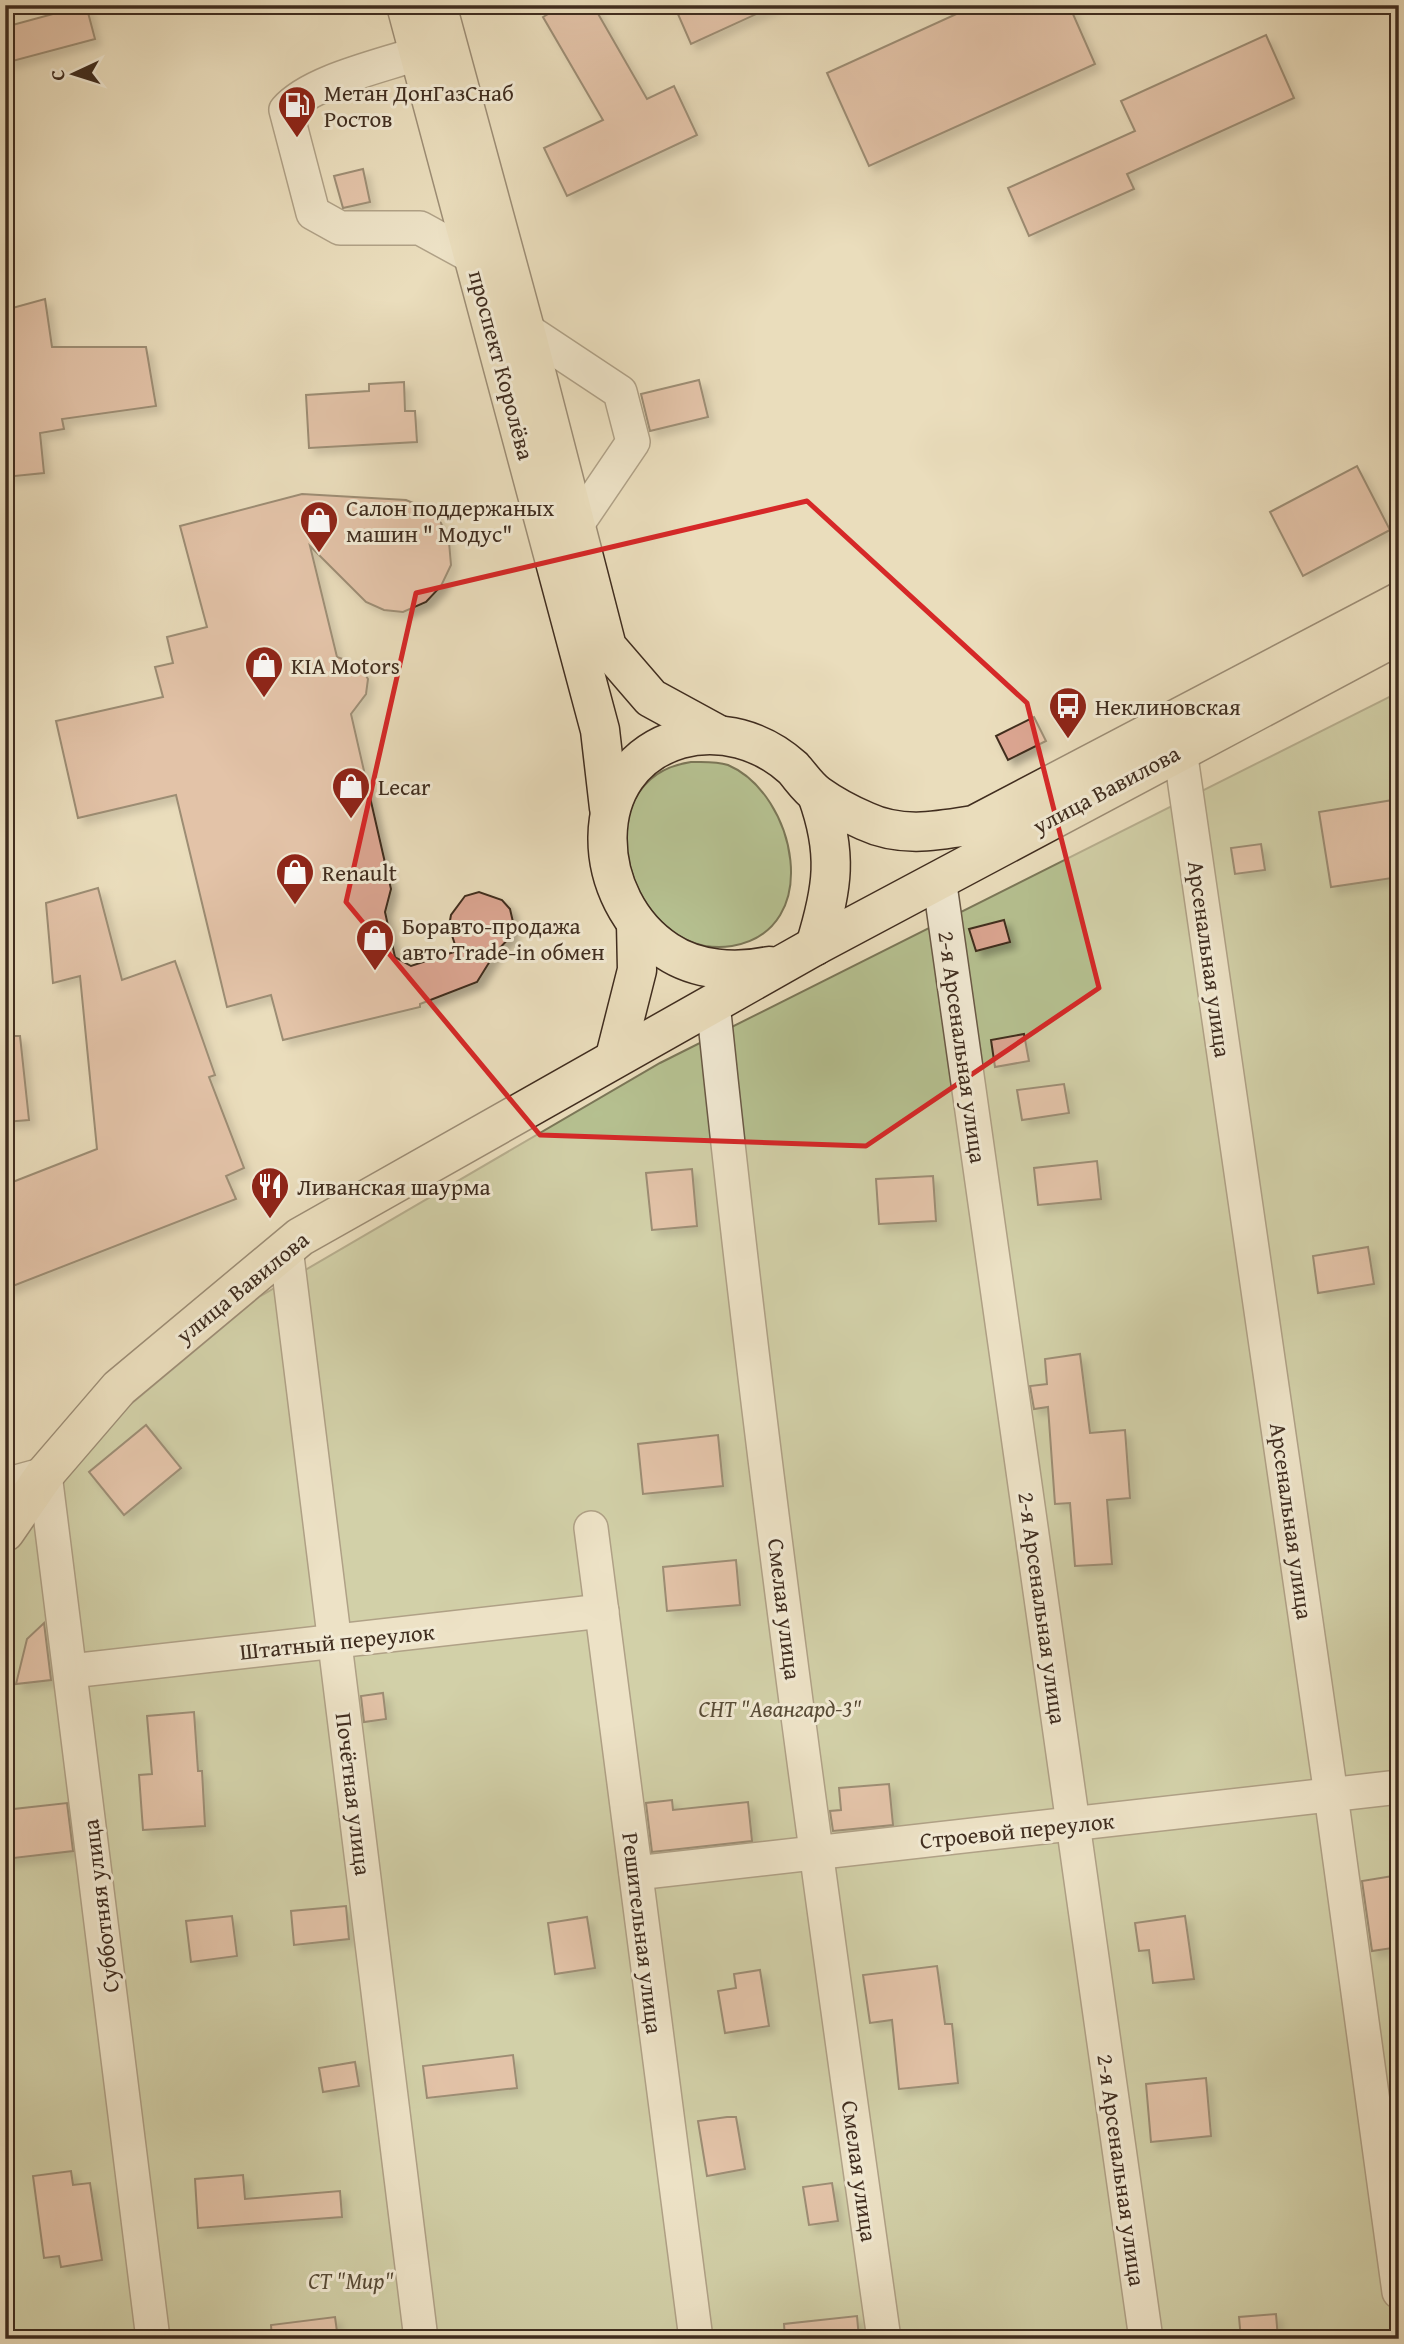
<svg xmlns="http://www.w3.org/2000/svg" width="1404" height="2344" font-family="'Gentium Book Plus',serif">
	<defs>
		<filter id="shadow"><feDropShadow dx="6" dy="6" stdDeviation="3.5" flood-color="#0004"/></filter>
	</defs>
	<rect width="100%" height="100%" fill="#eaddbc"/>
	<filter id="stains"><feTurbulence type="fractalNoise" baseFrequency=".00286" numOctaves="4"/><feColorMatrix values="0 0 0 0 .2 0 0 0 0 .09 0 0 0 0 .02 0 0 0 .5 -.17"/></filter>
	<radialGradient id="worn" r=".72"><stop offset=".6" stop-color="#630" stop-opacity="0"/><stop offset="1" stop-color="#630" stop-opacity=".3"/></radialGradient>
	<g fill="#b6c191" stroke="#7b7758" stroke-width="2">
		<polygon points="1399,692 1399,2339 5,2339 5,1565 24,1530 113,1419 259,1297 660,1063"/>
		<path d="M691,762C704,762 716,761 728,765C796,794 825,930 732,946C630,962 576,779 691,762Z"/>
	</g>
	<g fill="#dba591" stroke="#402d1f" stroke-width="2" filter="url(#shadow)">
		<polygon points="86,5 95,39 5,63 5,27"/>
		<polygon points="564,5 593,5 647,99 674,86 697,135 567,196 544,148 603,120 543,17"/>
		<polygon points="674,5 776,5 691,44"/>
		<polygon points="976,5 1069,5 1095,64 869,166 827,73"/>
		<polygon points="1266,35 1294,98 1127,174 1134,189 1029,236 1008,188 1135,131 1121,101"/>
		<polygon points="363,169 370,202 343,208 334,176"/>
		<polygon points="45,299 52,347 146,347 156,406 62,419 64,429 40,433 44,473 5,477 5,310"/>
		<polygon points="699,380 708,417 650,431 641,394"/>
		<polygon points="404,382 405,411 415,411 417,442 309,448 306,395 369,391 369,384"/>
		<polygon points="1357,466 1390,530 1303,576 1270,512"/>
		<polygon points="302,494 406,500 428,509 441,523 449,542 451,565 441,586 426,602 403,612 384,610 366,602 310,546 337,657 359,665 368,679 366,694 351,714 391,889 385,912 395,957 411,966 457,951 449,926 451,915 465,896 479,892 502,900 510,909 513,922 512,935 495,953 477,982 420,1004 420,1007 283,1040 271,995 227,1007 176,795 78,818 56,721 163,697 155,667 173,663 167,637 207,627 180,526"/>
		<polygon points="1034,717 1046,741 1008,760 996,736"/>
		<polygon points="1399,799 1399,877 1331,887 1319,812"/>
		<polygon points="1261,844 1265,870 1235,874 1231,848"/>
		<polygon points="98,888 122,980 175,961 215,1075 209,1077 244,1168 226,1176 236,1199 5,1289 5,1185 97,1149 80,976 53,983 46,903"/>
		<polygon points="1004,920 1010,942 976,951 969,929"/>
		<polygon points="1024,1034 1029,1061 995,1067 991,1040"/>
		<polygon points="5,1036 20,1036 29,1120 5,1122"/>
		<polygon points="1064,1084 1069,1113 1022,1120 1017,1090"/>
		<polygon points="1097,1161 1101,1199 1038,1205 1034,1168"/>
		<polygon points="692,1169 697,1226 652,1230 646,1173"/>
		<polygon points="933,1176 936,1221 879,1224 876,1179"/>
		<polygon points="1368,1247 1374,1284 1318,1293 1313,1256"/>
		<polygon points="1080,1354 1090,1433 1125,1430 1130,1498 1107,1500 1112,1564 1075,1566 1070,1503 1055,1504 1048,1407 1034,1409 1030,1386 1047,1384 1045,1359"/>
		<polygon points="146,1425 181,1468 124,1515 89,1472"/>
		<polygon points="718,1435 723,1486 643,1494 638,1444"/>
		<polygon points="736,1560 740,1605 667,1611 663,1567"/>
		<polygon points="44,1623 51,1680 16,1684 27,1639"/>
		<polygon points="383,1693 386,1719 364,1722 361,1696"/>
		<polygon points="194,1712 198,1771 202,1771 205,1826 143,1830 139,1775 152,1774 147,1716"/>
		<polygon points="889,1784 893,1825 833,1831 830,1811 841,1810 839,1788"/>
		<polygon points="672,1800 673,1810 748,1802 752,1841 652,1852 646,1803"/>
		<polygon points="67,1803 73,1851 5,1859 5,1810"/>
		<polygon points="1399,1875 1399,1947 1372,1951 1362,1881"/>
		<polygon points="346,1906 349,1939 294,1945 291,1911"/>
		<polygon points="232,1916 237,1956 191,1962 186,1921"/>
		<polygon points="1185,1916 1194,1979 1153,1983 1149,1950 1139,1951 1135,1923"/>
		<polygon points="587,1917 595,1968 555,1974 548,1923"/>
		<polygon points="937,1966 945,2024 952,2024 958,2083 899,2089 892,2020 870,2023 863,1975"/>
		<polygon points="760,1970 769,2026 725,2033 718,1991 736,1988 734,1974"/>
		<polygon points="513,2055 517,2088 427,2098 423,2066"/>
		<polygon points="355,2062 359,2086 323,2092 319,2068"/>
		<polygon points="1206,2078 1211,2136 1151,2142 1146,2084"/>
		<polygon points="727,2117 736,2117 745,2169 707,2176 698,2121"/>
		<polygon points="71,2171 73,2185 90,2183 102,2260 61,2267 59,2256 44,2258 33,2176"/>
		<polygon points="243,2175 245,2199 340,2191 342,2217 198,2228 195,2179"/>
		<polygon points="832,2183 838,2221 809,2225 803,2187"/>
		<polygon points="1276,2314 1278,2339 1241,2339 1239,2317"/>
		<polygon points="857,2316 859,2339 785,2339 784,2324"/>
		<polygon points="335,2317 338,2339 272,2339 271,2325"/>
	</g>
	<g fill="none" stroke-linecap="round" stroke-linejoin="round">
		<defs>
			<g id="minor">
				<path d="M419,53C382,66 311,81 286,110L313,213L340,228H420L473,257"/>
				<polyline points="525,329 620,392 633,442 576,526"/>
				<polyline points="1180,750 1331,1795 1399,2292"/>
				<polyline points="939,878 1146,2339"/>
				<path d="M713,1003C759,1450 821,1894 884,2339"/>
				<polyline points="286,1248 421,2339"/>
				<polyline points="5,1485 45,1474 153,2339"/>
				<polyline points="591,1528 696,2339"/>
				<polyline points="71,1671 602,1611"/>
				<polyline points="636,1873 1399,1787"/>
			</g>
			<g id="major">
				<polyline points="406,5 600,730 609,808"/>
				<polyline points="437,5 525,329 607,647 651,698 717,734"/>
				<path d="M815,946C833,888 838,853 817,795"/>
				<path d="M769,966C736,973 697,971 667,951C590,901 581,768 680,739C720,728 762,740 793,768C801,777 808,788 818,795C832,805 849,814 865,821C901,838 937,831 974,825L1399,602"/>
				<polyline points="615,1057 637,970 636,923"/>
				<polyline points="5,1532 45,1474 119,1388 300,1237 815,946 1399,635"/>
			</g>
		</defs>
		<use href="#minor" stroke="#6a5946" stroke-width="36"/>
		<use href="#major" stroke="#402d1f" stroke-width="41"/>
		<use href="#minor" stroke="#f1e9d3" stroke-width="33"/>
		<use href="#major" stroke="#eaddbc" stroke-width="38"/>
	</g>
	<path d="M0 0H1404V2344H0ZM807,501L1027,703L1099,988L866,1146L540,1135L346,902L416,593Z" fill="#eaddbc" fill-opacity=".55" fill-rule="evenodd"/>
	<path fill="none" stroke="#d62828" stroke-width="5" stroke-linejoin="round" d="M807,501L1027,703L1099,988L866,1146L540,1135L346,902L416,593Z"/>
	<defs>
		<symbol id="fuel-pin" viewBox="-11 -11 22 30"><path d="M0 17L-7.5 6A9.5 9.5 0 1 1 7.5 6Z" fill="#8f2418" stroke="#f1e9d3"/><path d="M-5.5-6h7V0h2V4h1.3V-2.5L3-4.5l.8-.8L6-3V5H2.5V1h-1V6h-7ZM-4.2-4.7v3.2H.2V-4.7Z" fill="#fff"/></symbol>
		<symbol id="shop-pin" viewBox="-11 -11 22 30"><path d="M0 17L-7.5 6A9.5 9.5 0 1 1 7.5 6Z" fill="#8f2418" stroke="#f1e9d3"/><path d="M-5-2.5h2.3a2.7 3.5 0 0 1 5.4 0H5L5.5 6h-11ZM-1.5-2.5h3a1.5 2.3 0 0 0-3 0Z" fill="#fff"/></symbol>
		<symbol id="bus-pin" viewBox="-11 -11 22 30"><path d="M0 17L-7.5 6A9.5 9.5 0 1 1 7.5 6Z" fill="#8f2418" stroke="#f1e9d3"/><path d="M-5-6H5V4H4V6H2V4H-2V6H-4V4H-5ZM-3.5-4V0h7V-4ZM-3.5 1.2v1.5H-2V1.2ZM2 1.2v1.5H3.5V1.2Z" fill="#fff"/></symbol>
		<symbol id="restaurant-pin" viewBox="-11 -11 22 30"><path d="M0 17L-7.5 6A9.5 9.5 0 1 1 7.5 6Z" fill="#8f2418" stroke="#f1e9d3"/><path d="M-5-6h1v4h1v-4h1v4h1v-4h1v5L-1.5 .5V6h-2V.5L-5-1ZM5-6V6H3V1.5H1.5Q1.5-4 5-6Z" fill="#fff"/></symbol>
	</defs>
	<g fill-rule="evenodd">
		<use href="#fuel-pin" x="275" y="83" width="44" height="60"/>
		<use href="#shop-pin" x="297" y="498" width="44" height="60"/>
		<use href="#shop-pin" x="242" y="643" width="44" height="60"/>
		<use href="#bus-pin" x="1046" y="684" width="44" height="60"/>
		<use href="#shop-pin" x="329" y="764" width="44" height="60"/>
		<use href="#shop-pin" x="273" y="850" width="44" height="60"/>
		<use href="#shop-pin" x="353" y="916" width="44" height="60"/>
		<use href="#restaurant-pin" x="248" y="1164" width="44" height="60"/>
	</g>
	<g text-anchor="middle" dominant-baseline="central" stroke-width="6" stroke-linejoin="round" paint-order="stroke">
		<g font-size="23" fill="#402d1f" stroke="#f1e9d3" text-anchor="start">
			<text x="324" y="92">Метан ДонГазСнаб<tspan x="324" dy="26">Ростов</tspan></text>
			<text x="346" y="507">Салон поддержаных<tspan x="346" dy="26">машин " Модус"</tspan></text>
			<text x="291" y="665">KIA Motors</text>
			<text x="1095" y="706">Неклиновская</text>
			<text x="378" y="786">Lecar</text>
			<text x="322" y="872">Renault</text>
			<text x="402" y="925">Боравто-продажа<tspan x="402" dy="26">авто Trade-in обмен</tspan></text>
			<text x="297" y="1186">Ливанская шаурма</text>
		</g>
		<g font-size="23" fill="#402d1f" stroke="#f1e9d3">
			<text transform="translate(502 365) rotate(75)">проспект Королёва</text>
			<text transform="translate(1106 789) rotate(-28)">улица Вавилова</text>
			<text transform="translate(1210 959) rotate(82)">Арсенальная улица</text>
			<text transform="translate(963 1047) rotate(82)">2-я Арсенальная улица</text>
			<text transform="translate(242 1287) rotate(-39)">улица Вавилова</text>
			<text transform="translate(1292 1521) rotate(82)">Арсенальная улица</text>
			<text transform="translate(1043 1608) rotate(82)">2-я Арсенальная улица</text>
			<text transform="translate(785 1609) rotate(83)">Смелая улица</text>
			<text transform="translate(337 1641) rotate(-6)">Штатный переулок</text>
			<text transform="translate(354 1794) rotate(83)">Почётная улица</text>
			<text transform="translate(1017 1830) rotate(-6)">Строевой переулок</text>
			<text transform="translate(100 1906) rotate(-97)">Субботняя улица</text>
			<text transform="translate(643 1933) rotate(83)">Решительная улица</text>
			<text transform="translate(1122 2170) rotate(82)">2-я Арсенальная улица</text>
			<text transform="translate(860 2171) rotate(82)">Смелая улица</text>
		</g>
		<g font-size="23" font-style="italic" fill="#584b36" stroke="#f1e9d3">
			<text x="780" y="1708">СНТ "Авангард-3"</text>
			<text x="351" y="2280">СТ "Мир"</text>
		</g>
	</g>
	<rect width="1404" height="2344" fill="none" stroke="#eaddbc" stroke-width="28"/>
	<rect x="7" y="7" width="1390" height="2330" fill="none" stroke="#402d1f" stroke-width="3.5"/>
	<rect x="14" y="14" width="1376" height="2316" fill="none" stroke="#402d1f" stroke-width="2"/>
	<g transform="translate(74 74) rotate(266)" stroke="#f1e9d3" stroke-width="5" paint-order="stroke">
	<path d="M0-5L12 26L0 18L-12 26Z" fill="#402d1f"/>
	<text y="-10" font-size="19" font-weight="bold" text-anchor="middle" fill="#402d1f">С</text>
	</g>
	<rect width="100%" height="100%" filter="url(#stains)"/>
	<rect width="100%" height="100%" fill="url(#worn)"/>
</svg>
